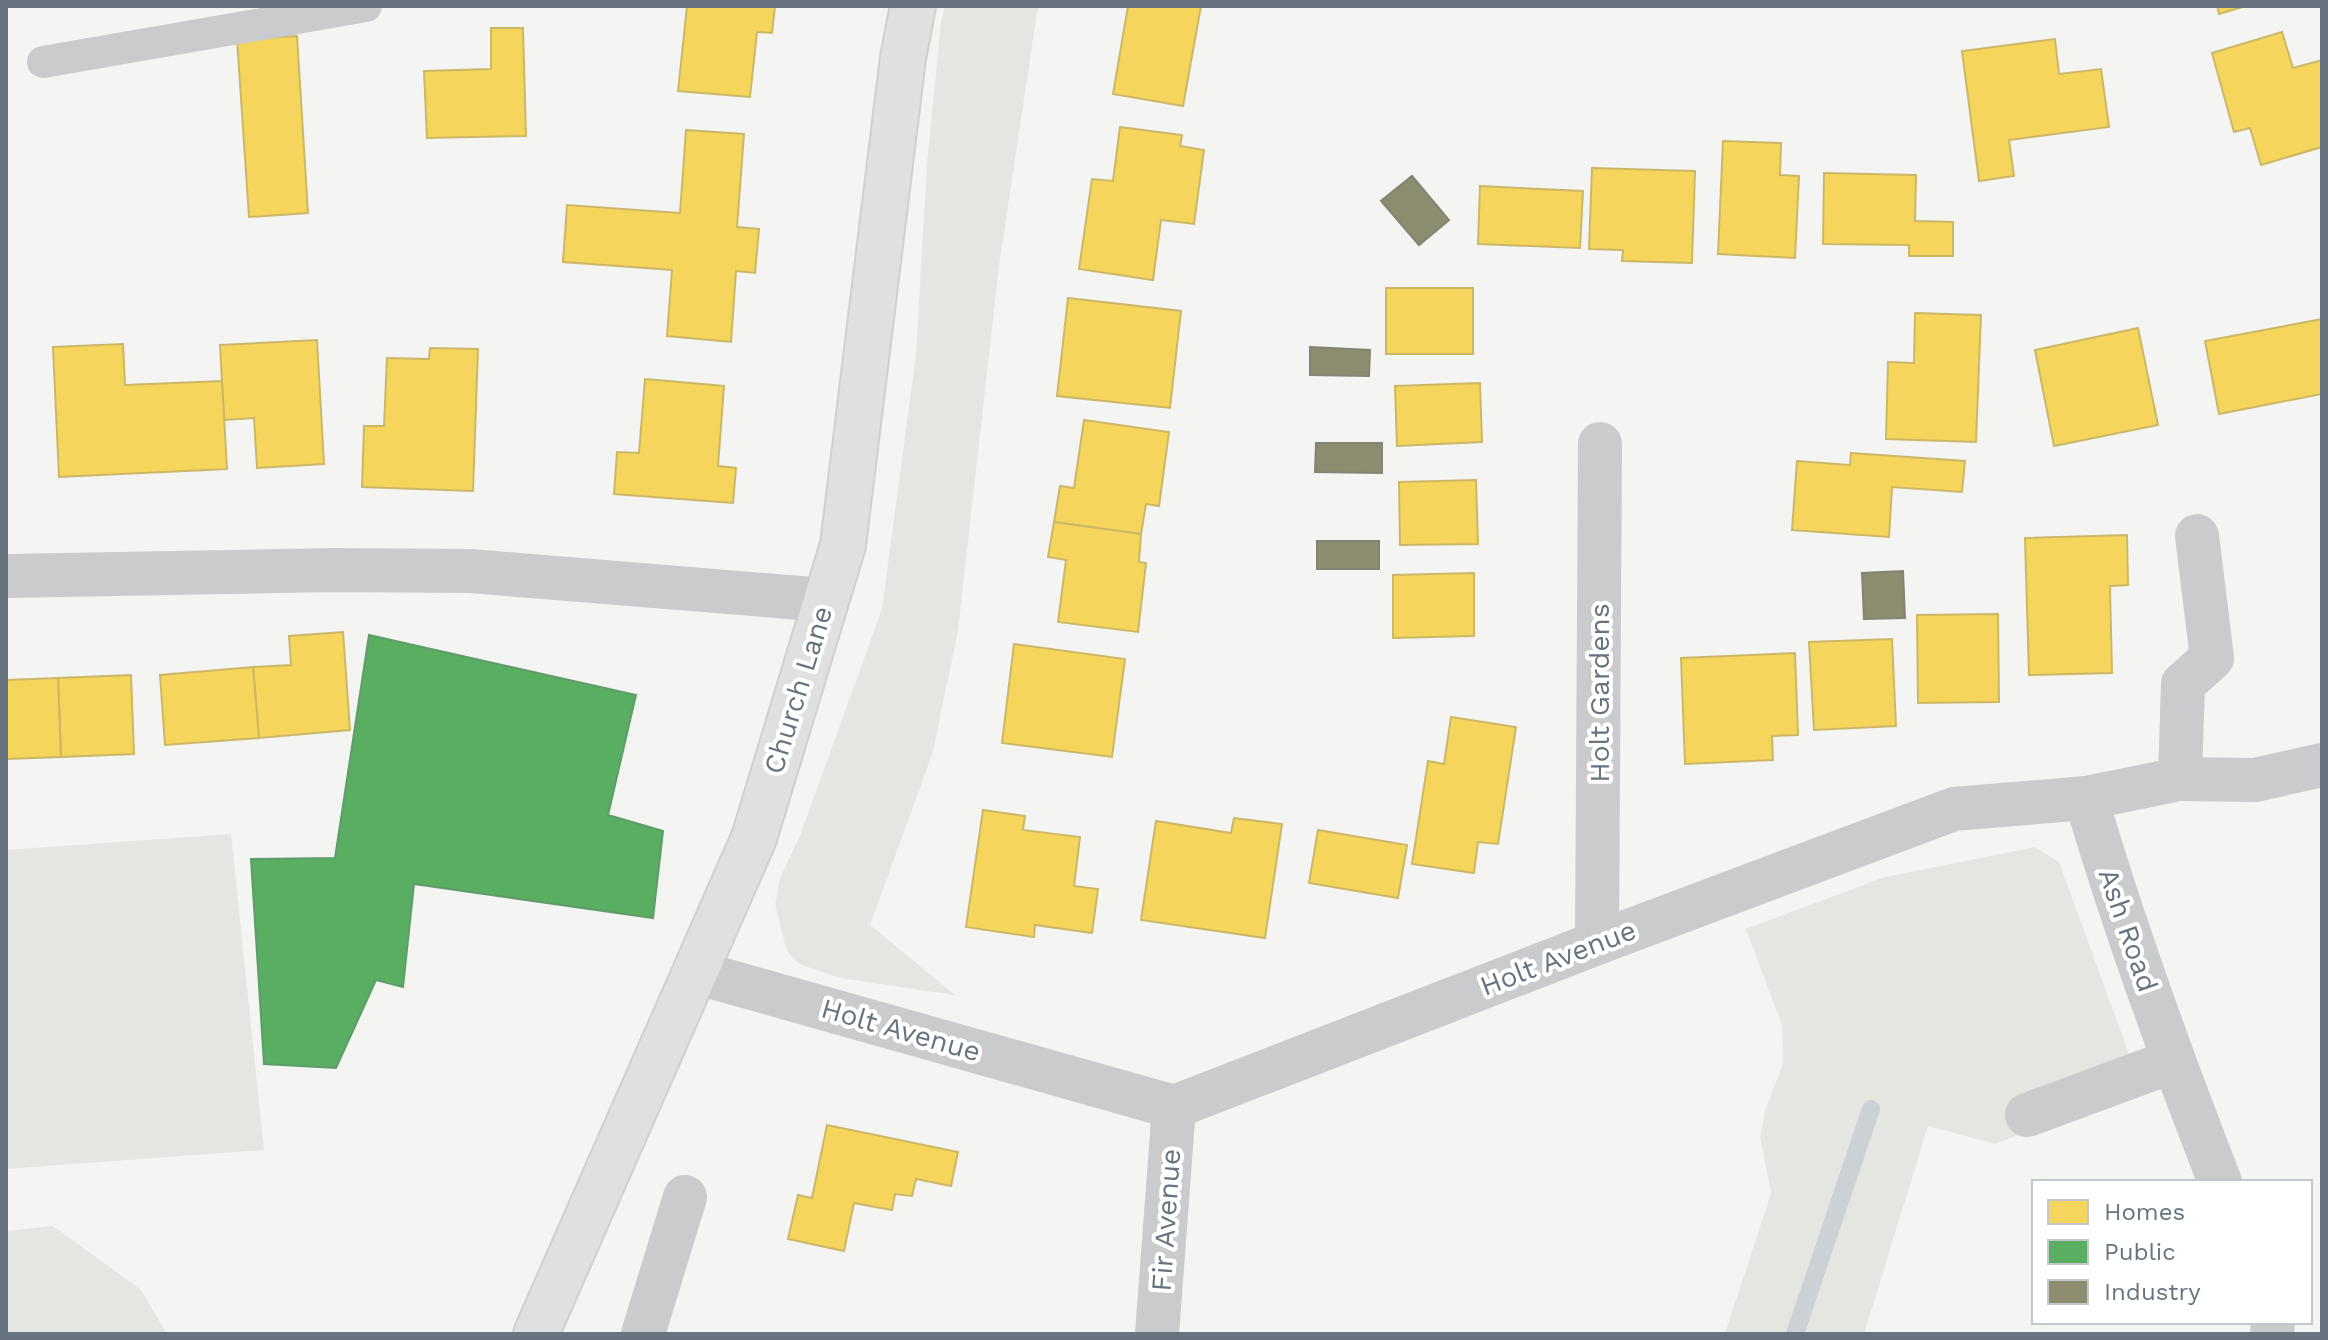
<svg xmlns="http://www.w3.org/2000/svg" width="2328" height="1340" font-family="'Work Sans',sans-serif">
	<rect width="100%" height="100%" fill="#f4f4f3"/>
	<g fill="#e4e7e1">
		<polygon points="945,6 1038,6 999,266 958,630 933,752 870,925 955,995 840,978 799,964 787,951 775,905 780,878 801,833 882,609 916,355 927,164 941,22"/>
		<polygon points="231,834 264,1150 6,1169 6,850"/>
		<polygon points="2035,847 2059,862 2141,1087 1995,1144 1928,1126 1864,1334 1725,1334 1771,1193 1760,1136 1766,1108 1783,1064 1782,1025 1746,929 1885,877"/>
		<polygon points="53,1226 141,1290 167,1334 6,1334 6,1231"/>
	</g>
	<g fill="#f6d55c" stroke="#cbb867" stroke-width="2">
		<polygon points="687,6 775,6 772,33 757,32 750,97 678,91"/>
		<polygon points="1128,6 1201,6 1183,106 1113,94"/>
		<polygon points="2217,6 2246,6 2219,14"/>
		<polygon points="491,28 523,28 526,136 427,138 424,71 491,69"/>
		<polygon points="2282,32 2293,68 2322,60 2322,147 2261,165 2250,128 2234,132 2212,53"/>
		<polygon points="297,36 308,213 249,217 237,39"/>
		<polygon points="2055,39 2059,74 2101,69 2109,127 2009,140 2014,176 1979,181 1962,51"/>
		<polygon points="1120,127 1182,135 1180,146 1204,150 1194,224 1161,220 1153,280 1079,269 1092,179 1113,181"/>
		<polygon points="686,130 744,134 737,227 759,229 755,273 736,271 731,342 667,336 672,270 563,262 567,205 680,213"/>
		<polygon points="1723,141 1781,143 1780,175 1799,176 1795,258 1718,254"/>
		<polygon points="1592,168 1695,171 1692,263 1622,261 1623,250 1589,249"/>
		<polygon points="1824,173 1916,175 1915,221 1953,222 1953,256 1909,256 1909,245 1823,244"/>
		<polygon points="1480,186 1583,191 1580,248 1478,244"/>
		<rect x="1386" y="288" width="87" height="66"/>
		<polygon points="1068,298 1181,311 1170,408 1057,396"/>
		<polygon points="1915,313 1981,315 1976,442 1886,439 1888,362 1914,363"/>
		<polygon points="2322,319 2322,394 2219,414 2205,341"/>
		<polygon points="2138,328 2158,425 2054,446 2035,350"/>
		<polygon points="317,340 324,464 257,468 254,418 224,420 220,345"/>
		<polygon points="123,344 125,385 222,381 227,469 59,477 53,347"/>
		<polygon points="430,348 478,349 473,491 362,487 364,426 384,426 387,358 429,359"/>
		<polygon points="645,379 724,386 718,466 736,468 733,503 614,494 617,452 639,453"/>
		<polygon points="1480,383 1482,442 1397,446 1395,386"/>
		<polygon points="1084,420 1169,432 1159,506 1146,504 1141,534 1054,522 1060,486 1074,488"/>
		<polygon points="1851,453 1965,461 1962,492 1892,487 1889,537 1792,530 1797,461 1850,465"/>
		<polygon points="1476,480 1478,544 1400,545 1399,482"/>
		<polygon points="1054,522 1141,534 1139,562 1146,563 1138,632 1058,622 1066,560 1048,557"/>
		<polygon points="2127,535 2128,585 2110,586 2112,673 2029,675 2025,538"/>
		<polygon points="1474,573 1474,636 1393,638 1393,575"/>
		<polygon points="1998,614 1999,702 1918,703 1917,615"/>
		<polygon points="343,632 350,730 259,738 253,667 291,665 289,636"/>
		<polygon points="1892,639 1896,726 1814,730 1809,642"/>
		<polygon points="1014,644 1125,659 1112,757 1002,743"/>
		<polygon points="1795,653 1798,735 1772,736 1773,760 1685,764 1681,658"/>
		<polygon points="253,667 259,738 165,745 160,675"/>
		<polygon points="131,675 134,754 61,757 58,678"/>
		<polygon points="58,678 61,757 6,759 6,680"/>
		<polygon points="1451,717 1516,727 1498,844 1478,842 1474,873 1412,864 1428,761 1444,764"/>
		<polygon points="983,810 1025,816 1023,830 1080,837 1074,886 1098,889 1092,933 1035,925 1034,937 966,927"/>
		<polygon points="1234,818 1282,824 1265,938 1141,920 1156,821 1231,833"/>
		<polygon points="1318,830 1407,845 1398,898 1309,883"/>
		<polygon points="827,1125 958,1152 951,1186 916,1179 912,1196 895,1194 892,1210 854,1203 844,1251 788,1239 798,1195 812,1198"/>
	</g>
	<polygon fill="#5aae61" stroke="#5e9d6a" stroke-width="2" points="369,635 636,695 608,815 663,831 653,918 414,884 403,987 376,980 336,1068 264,1064 251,859 335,858"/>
	<g fill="#8c8c6e" stroke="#818573" stroke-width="2">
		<polygon points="1412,176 1449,220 1419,245 1381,201"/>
		<polygon points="1310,347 1370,350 1369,376 1310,375"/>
		<polygon points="1316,443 1382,443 1382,473 1315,472"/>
		<rect x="1317" y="541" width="62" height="28"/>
		<polygon points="1903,571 1905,618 1864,619 1862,573"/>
	</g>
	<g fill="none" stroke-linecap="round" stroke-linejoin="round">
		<polyline stroke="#cbd1d4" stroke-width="18" points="1795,1334 1871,1109"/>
		<defs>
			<polyline id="secondary" points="536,1334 754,838 843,545 903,58 913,6"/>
		</defs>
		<use href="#secondary" stroke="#d0d0d1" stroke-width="48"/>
		<polyline stroke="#cacbcc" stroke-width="32" points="43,62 366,6"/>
		<g stroke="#cacbcc" stroke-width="44">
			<polyline points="6,576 331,570 470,571 825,600"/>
			<polyline points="2180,779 2255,780 2322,765"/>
			<path d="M2086,798C2124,928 2171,1056 2220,1182"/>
			<polyline points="1597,943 1600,444"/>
			<polyline points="695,972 1174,1107 1597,943 1954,809 2086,798 2180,779 2183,684 2212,658 2197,536"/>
			<polyline points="2027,1115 2173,1061"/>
			<polyline points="643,1334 685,1197"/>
			<polyline points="1157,1334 1174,1107"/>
			<polyline points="2272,1334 2273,1322"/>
		</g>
		<use href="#secondary" stroke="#dfe0df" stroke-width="44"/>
	</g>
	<g text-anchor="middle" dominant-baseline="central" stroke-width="8" stroke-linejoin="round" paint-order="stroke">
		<g font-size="28" fill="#677480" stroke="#fff">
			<text transform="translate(798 690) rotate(-73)">Church Lane</text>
			<text transform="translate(1599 693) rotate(-90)">Holt Gardens</text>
			<text transform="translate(2128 930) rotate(71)">Ash Road</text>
			<text transform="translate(1558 958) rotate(-21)">Holt Avenue</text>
			<text transform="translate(901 1030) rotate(16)">Holt Avenue</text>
			<text transform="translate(1166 1220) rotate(-86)">Fir Avenue</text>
		</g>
	</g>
	<rect width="2328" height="1340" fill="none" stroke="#677480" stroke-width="16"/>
	<rect x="2032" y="1180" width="280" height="144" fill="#ffffff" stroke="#c2c7cc" stroke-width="2"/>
	<rect x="2048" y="1200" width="40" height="24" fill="#f6d55c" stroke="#c2c7cc" stroke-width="2"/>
	<text x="2104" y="1220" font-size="24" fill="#677480">Homes</text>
	<rect x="2048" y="1240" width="40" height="24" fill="#5aae61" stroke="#c2c7cc" stroke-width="2"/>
	<text x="2104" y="1260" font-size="24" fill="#677480">Public</text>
	<rect x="2048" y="1280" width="40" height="24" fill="#8c8c6e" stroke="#c2c7cc" stroke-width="2"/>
	<text x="2104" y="1300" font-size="24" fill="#677480">Industry</text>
</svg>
